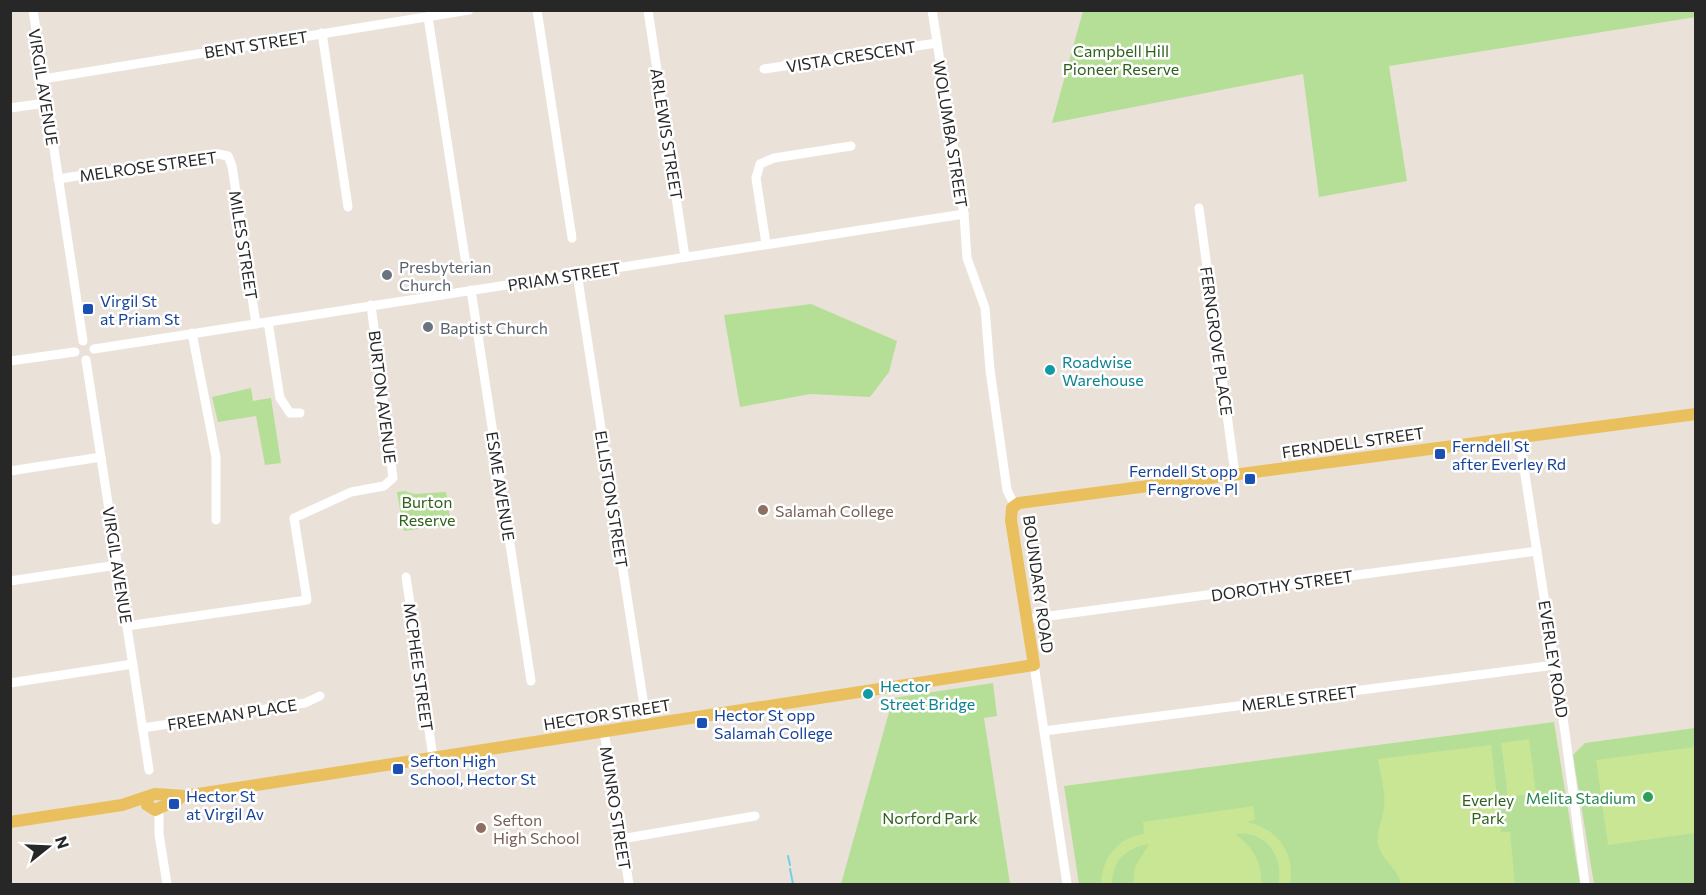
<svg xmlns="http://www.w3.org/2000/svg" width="1706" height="895" font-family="Commissioner,sans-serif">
	<rect width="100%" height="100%" fill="#eae1d9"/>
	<g fill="#b5df97">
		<polygon points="1083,11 1695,10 1696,17 1389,66 1407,181 1319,197 1303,74 1052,123"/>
		<polygon points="811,304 897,341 889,372 870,397 810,394 740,407 724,315"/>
		<polygon points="251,388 253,401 271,398 281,463 265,465 256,416 218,422 212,397"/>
		<polygon points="405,491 414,494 446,492 451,524 404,531 397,492"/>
		<polygon points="993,683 997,716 984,718 1010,884 841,884 893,698"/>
		<polygon points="1554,722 1580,884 1079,884 1064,786"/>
		<polygon points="1695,728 1695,884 1594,884 1573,755 1585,743"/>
	</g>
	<g fill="#c8e693">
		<polygon points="1529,739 1536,793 1508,797 1501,743"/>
		<path d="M1491,745L1501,832H1510L1515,884H1401C1399,870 1382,861 1378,844C1376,829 1383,820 1384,807C1386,792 1380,773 1378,759Z"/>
		<polygon points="1695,747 1695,833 1608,845 1596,760"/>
		<path d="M1253,806L1255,820L1246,822C1276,827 1296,853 1290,884H1278C1285,856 1264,829 1235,834C1252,846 1263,863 1261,884H1133L1135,867L1149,844C1126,847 1112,862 1112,884H1101C1102,858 1118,837 1144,834L1143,822Z"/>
	</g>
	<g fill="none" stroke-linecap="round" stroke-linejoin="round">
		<g stroke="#70d1e8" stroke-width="2">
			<polyline points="788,856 790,865"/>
			<polyline points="790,869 793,884"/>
		</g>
		<g stroke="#fff" stroke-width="9">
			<polyline points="33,10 83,341"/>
			<polyline points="537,10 572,238"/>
			<polyline points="648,10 685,257"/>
			<polyline points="932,10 964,214 967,258 985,308 990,370 1007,490 1015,506"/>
			<polyline points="428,17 465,258"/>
			<polyline points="322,33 348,207"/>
			<polyline points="764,69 937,43"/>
			<polyline points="43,79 469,10"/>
			<polyline points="10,108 46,103"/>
			<polyline points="58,179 218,154 228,156 232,166 256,324"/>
			<polyline points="1199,208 1235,474"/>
			<polyline points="766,244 756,178 760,164 774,158 851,146"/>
			<polyline points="577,273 647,725"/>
			<polyline points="471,290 531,681"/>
			<polyline points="268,322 280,398 290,413 300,413"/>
			<polyline points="192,333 216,457 216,520"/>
			<polyline points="94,349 964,214"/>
			<polyline points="86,360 149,770"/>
			<polyline points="10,361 75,352"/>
			<polyline points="1519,436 1565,732 1585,883"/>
			<polyline points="10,471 101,457"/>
			<polyline points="406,577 433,757"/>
			<polyline points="10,581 117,565"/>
			<polyline points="1027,619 1537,551"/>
			<polyline points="127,626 307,600 294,518 351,492 384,486 393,478 371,305"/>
			<polyline points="1034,665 1067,884"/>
			<polyline points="10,683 133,664"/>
			<polyline points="143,728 305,703 320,696"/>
			<polyline points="604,731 629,884"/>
			<polyline points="1044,731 1555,665"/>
			<polyline points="159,809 159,834 167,884"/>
			<polyline points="621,839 755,816"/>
		</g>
		<g stroke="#eac05e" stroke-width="12">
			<polyline points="148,798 147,805 155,810 179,799"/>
			<polyline points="10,822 122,805 155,794 185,796 1034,665 1011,520 1012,508 1019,503 1696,414"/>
		</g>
	</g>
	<g fill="#6b7280" stroke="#fff" stroke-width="2">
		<circle cx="387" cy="275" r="6"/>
		<circle cx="428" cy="327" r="6"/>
	</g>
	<g fill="#1a4fb4" stroke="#fff" stroke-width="2">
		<rect x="82" y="303" width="12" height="12" rx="3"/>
		<rect x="1434" y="448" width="12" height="12" rx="3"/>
		<rect x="1244" y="473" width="12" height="12" rx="3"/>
		<rect x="696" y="717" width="12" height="12" rx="3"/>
		<rect x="392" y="763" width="12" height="12" rx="3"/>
		<rect x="168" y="798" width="12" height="12" rx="3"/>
	</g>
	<g fill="#0f9aa8" stroke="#fff" stroke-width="2">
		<circle cx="1050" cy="370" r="6"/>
		<circle cx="868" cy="694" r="6"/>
	</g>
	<g fill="#8d6e63" stroke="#fff" stroke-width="2">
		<circle cx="763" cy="510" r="6"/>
		<circle cx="481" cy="828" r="6"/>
	</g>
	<circle fill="#2e9e5b" stroke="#fff" stroke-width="2" cx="1648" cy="797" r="6"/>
	<g text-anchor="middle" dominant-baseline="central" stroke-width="5" stroke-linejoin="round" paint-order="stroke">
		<g font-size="16" fill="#272727" stroke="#fff">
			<text transform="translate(256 44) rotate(-9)">BENT STREET</text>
			<text transform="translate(851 56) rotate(-9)">VISTA CRESCENT</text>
			<text transform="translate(44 87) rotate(81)">VIRGIL AVENUE</text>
			<text transform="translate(667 134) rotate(81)">ARLEWIS STREET</text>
			<text transform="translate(951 134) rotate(81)">WOLUMBA STREET</text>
			<text transform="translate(148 166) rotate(-8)">MELROSE STREET</text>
			<text transform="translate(244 245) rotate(81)">MILES STREET</text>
			<text transform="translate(564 276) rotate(-9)">PRIAM STREET</text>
			<text transform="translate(1217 341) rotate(82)">FERNGROVE PLACE</text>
			<text transform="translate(383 397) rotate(83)">BURTON AVENUE</text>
			<text transform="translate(1353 442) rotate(-8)">FERNDELL STREET</text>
			<text transform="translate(501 486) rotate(81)">ESME AVENUE</text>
			<text transform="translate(612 499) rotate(81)">ELLISTON STREET</text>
			<text transform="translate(118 565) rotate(81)">VIRGIL AVENUE</text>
			<text transform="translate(1039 584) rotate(82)">BOUNDARY ROAD</text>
			<text transform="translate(1282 585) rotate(-8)">DOROTHY STREET</text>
			<text transform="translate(1554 659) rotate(81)">EVERLEY ROAD</text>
			<text transform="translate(419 667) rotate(82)">MCPHEE STREET</text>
			<text transform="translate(1299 698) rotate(-7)">MERLE STREET</text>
			<text transform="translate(232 714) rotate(-9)">FREEMAN PLACE</text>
			<text transform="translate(607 714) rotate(-9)">HECTOR STREET</text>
			<text transform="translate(616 808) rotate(81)">MUNRO STREET</text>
		</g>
		<g font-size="16" fill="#2f601c" stroke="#fff">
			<text x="1121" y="50">Campbell Hill<tspan x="1121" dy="18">Pioneer Reserve</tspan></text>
			<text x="427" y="501">Burton<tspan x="427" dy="18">Reserve</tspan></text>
			<text x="1488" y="799">Everley<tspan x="1488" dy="18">Park</tspan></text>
			<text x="930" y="817">Norford Park</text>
		</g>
		<g font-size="16" fill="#5b616d" stroke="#fff" text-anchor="start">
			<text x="399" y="266">Presbyterian<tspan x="399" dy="18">Church</tspan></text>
			<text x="440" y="327">Baptist Church</text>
		</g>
		<g font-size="16" fill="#164399" stroke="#fff" text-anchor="start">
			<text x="100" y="300">Virgil St<tspan x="100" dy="18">at Priam St</tspan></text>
			<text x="1452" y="445">Ferndell St<tspan x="1452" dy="18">after Everley Rd</tspan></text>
			<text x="1238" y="470" text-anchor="end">Ferndell St opp<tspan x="1238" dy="18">Ferngrove Pl</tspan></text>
			<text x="714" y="714">Hector St opp<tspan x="714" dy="18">Salamah College</tspan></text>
			<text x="410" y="760">Sefton High<tspan x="410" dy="18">School, Hector St</tspan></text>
			<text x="186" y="795">Hector St<tspan x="186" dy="18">at Virgil Av</tspan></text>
		</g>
		<g font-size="16" fill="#0d838f" stroke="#fff" text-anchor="start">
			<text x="1062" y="361">Roadwise<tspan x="1062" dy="18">Warehouse</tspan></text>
			<text x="880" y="685">Hector<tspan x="880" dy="18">Street Bridge</tspan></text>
		</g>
		<g font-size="16" fill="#785e54" stroke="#fff" text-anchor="start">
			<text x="775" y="510">Salamah College</text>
			<text x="493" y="819">Sefton<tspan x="493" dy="18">High School</tspan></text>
		</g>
		<g font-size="16" fill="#27864d" stroke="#fff" text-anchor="end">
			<text x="1636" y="797">Melita Stadium</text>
		</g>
	</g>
	<rect width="1706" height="895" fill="none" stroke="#272727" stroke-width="24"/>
	<g transform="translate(48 847) rotate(72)" stroke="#ffffff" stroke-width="4.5" paint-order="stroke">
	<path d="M0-4.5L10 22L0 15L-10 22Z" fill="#272727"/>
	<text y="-9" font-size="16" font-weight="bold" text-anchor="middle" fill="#272727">N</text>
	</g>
</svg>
